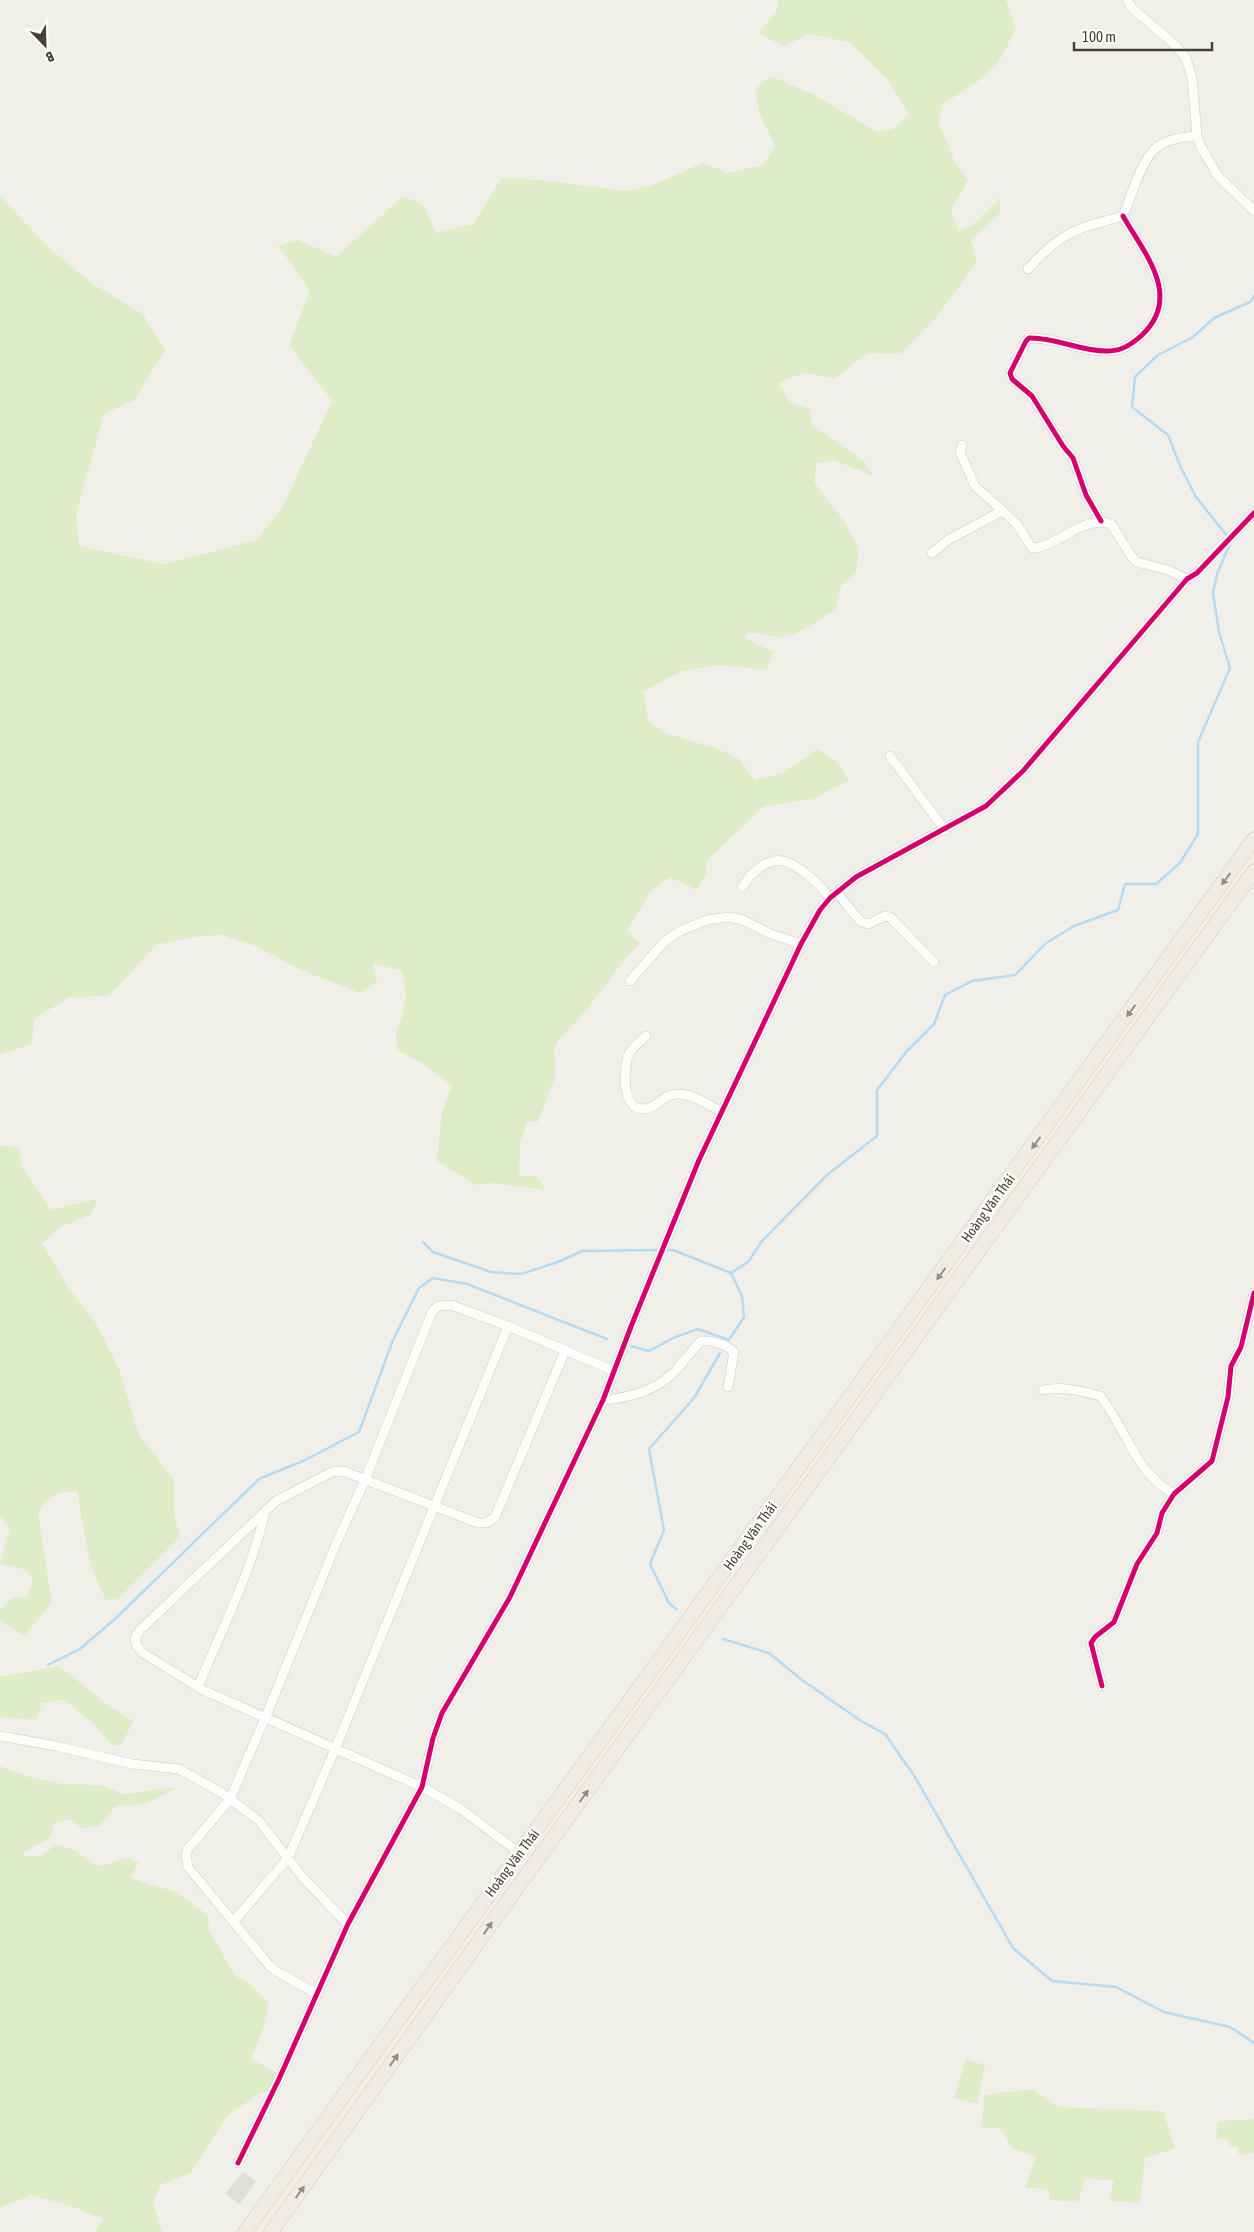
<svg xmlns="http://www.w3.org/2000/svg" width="1254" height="2232" font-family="'Asap Condensed',sans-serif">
	<rect width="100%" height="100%" fill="#f0efea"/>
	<g fill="#deedc7">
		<path d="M779,0H1006L1016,29L998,63L976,83L942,105L938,123L949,145L954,161L968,180L951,210L959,232L975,223L1000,198V213L971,240L977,262L938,315L901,354L868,353L835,378L803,373L778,383L791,403L810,409L812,425L863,460L874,476L834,460L817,463L814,482L844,521L859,549L856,573L841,586L836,609C822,618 793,640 776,637C767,636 759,632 749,633L744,638L774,652L766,670L720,665L682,671L644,691L648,721L665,733L715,748L739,759L755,780L783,773L818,749L838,763L849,780L813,799L764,806L707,861L706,874L697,890L670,877L650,892L627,931L640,943L625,959L588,1008L558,1041L554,1051L556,1075L538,1122L527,1121L520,1143L519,1175L537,1177L546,1190L490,1183L476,1185L437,1161L442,1112L452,1086L423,1064L398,1050L396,1033L403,1014L406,994L402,971L373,963L377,981L360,993L294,967L256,946L222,935L193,937L156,945L109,996L70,997L34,1019L32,1044L0,1054V196L52,251L93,284L143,314L165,351L134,400L104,414L76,514L79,546L163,564L257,540L283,506L332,401L289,345L310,290L278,246L298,240L336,257L403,196L424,205L436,233L473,224L502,178L542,180L625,191L651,186L702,163L728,173L763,165L775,146L759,112L756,88L770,76L813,94L877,132L892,129L909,115L889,81L849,42L809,34L783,47L759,32L776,12Z"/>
		<path d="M0,1145L19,1148L22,1166L51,1210L99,1198L90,1215L62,1226L42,1243L68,1287L97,1325L119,1369L139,1435L174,1480V1515L180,1537L118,1599L106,1600L90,1564L77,1491C58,1491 47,1496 38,1513L52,1603L24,1636L0,1621V1610L13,1598L27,1597L33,1581C26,1566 16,1566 0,1565L10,1528L0,1516Z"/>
		<polygon points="59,1666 109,1706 133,1721 121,1746 111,1744 94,1724 64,1700 42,1703 36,1720 0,1717 0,1677"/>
		<path d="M0,1766L29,1777L63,1784L100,1785L124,1794L176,1787C156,1800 140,1809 117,1805L100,1825L83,1829L69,1819L55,1822L50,1838L22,1853L25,1856H42L55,1845L77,1851L94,1865H107L126,1858L139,1862L130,1878L175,1892L208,1915L209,1930L235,1976L249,1983L269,2004L263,2029L251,2059L277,2073L275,2088L257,2095L227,2116L191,2173L160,2185L153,2204L162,2232H95L103,2219L71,2206L31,2195L0,2208Z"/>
		<polygon points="966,2059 985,2065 977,2104 954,2098"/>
		<polygon points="1032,2089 1057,2107 1163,2111 1175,2148 1145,2158 1140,2203 1109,2201 1114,2180 1085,2179 1078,2202 1050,2200 1048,2189 1025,2188 1036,2156 1013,2149 1001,2129 981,2127 985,2095"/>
		<polygon points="1254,2119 1254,2153 1238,2155 1238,2147 1229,2146 1229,2140 1216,2138 1218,2121"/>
	</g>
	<polygon fill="#e0ded9" points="243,2172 256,2181 240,2204 225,2194"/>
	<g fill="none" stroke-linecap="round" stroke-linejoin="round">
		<g stroke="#b6dbf2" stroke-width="2.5">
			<polyline points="423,1242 433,1252 491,1272 521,1274 558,1262 582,1251 660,1250"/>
			<polyline points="731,1273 748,1262 762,1241 827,1175 877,1136 877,1090 907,1051 934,1024 945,995 972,981 1015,975 1046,943 1074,926 1118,910 1125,884 1156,884 1180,863 1198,834 1198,742 1230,668 1219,632 1213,593 1217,574 1231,541 1196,497 1181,468 1168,435 1132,407 1135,377 1158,355 1193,337 1214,318 1250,302 1254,296"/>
			<polyline points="631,1346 649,1351 673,1338 698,1329 729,1340 744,1317 742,1296 731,1273 673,1250 665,1250"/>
			<polyline points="676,1609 669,1603 650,1564 664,1530 649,1449 694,1398 720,1353"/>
			<polyline points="723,1639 769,1653 802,1680 861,1721 885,1734 915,1777 1013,1948 1052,1981 1116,1987 1164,2012 1230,2027 1254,2043"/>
			<polyline points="48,1665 80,1649 116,1618 259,1479 305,1460 359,1432 393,1340 419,1288 433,1278 467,1284 607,1339"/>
		</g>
		<defs>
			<g id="minor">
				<polyline points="1127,0 1132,8 1174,44 1186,58 1192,78 1197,136 1201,147 1218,176 1254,211"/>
				<path d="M1028,269C1043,252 1063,234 1085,227C1097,223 1110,220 1123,216C1130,200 1141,162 1153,151C1164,139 1182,137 1197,136"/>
				<path d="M962,445L960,452L975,486L1017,524L1032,548C1058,547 1084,514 1111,524L1132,557L1137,562L1168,570L1187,579"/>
				<path d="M1101,521L1086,495L1073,458L1063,446L1032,396L1012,379L1010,373L1026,341L1029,338C1056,337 1081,352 1108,351C1122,351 1132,344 1142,335C1183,296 1144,253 1123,216"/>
				<polyline points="1232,535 1254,513"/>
				<polyline points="932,553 948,540 1002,511"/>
				<polyline points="890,756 945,830"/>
				<path d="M742,887C747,882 748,876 754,872C761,866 772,859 782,861C799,864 820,885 830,898"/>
				<polyline points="837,893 861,922 868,924 885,916 890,917 934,962"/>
				<polyline points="630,981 664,942 680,931 707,920 729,917 743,920 771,934 801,944"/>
				<path d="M646,1036C641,1041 634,1046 630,1052C623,1065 621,1108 642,1109C652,1109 657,1103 665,1098C683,1086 706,1104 722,1112"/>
				<path d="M1043,1390C1062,1386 1082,1391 1100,1396C1127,1429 1133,1471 1174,1494"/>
				<path d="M603,1400C627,1398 654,1391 672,1374C683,1364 690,1351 701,1341C711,1340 728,1345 734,1352L728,1387"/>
				<polyline points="1102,1686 1091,1643 1095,1637 1114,1622 1137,1564 1157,1533 1162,1513 1174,1494 1212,1461 1228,1397 1231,1366 1241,1347 1254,1293"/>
				<path d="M198,1687C221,1630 252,1572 265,1511"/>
				<polyline points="0,1736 56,1746 132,1764 179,1769 222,1793 259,1821 304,1879 348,1924"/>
				<polyline points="518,1852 461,1809 422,1787 203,1690 143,1653 137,1646 135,1638 140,1630 276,1501 332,1472 343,1471 478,1523 486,1523 495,1517 565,1351"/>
				<polyline points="234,1921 288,1858 336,1747 508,1326"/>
				<polyline points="317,1994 276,1971 269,1965 188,1867 186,1855 188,1849 230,1799 266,1716 336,1544 365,1480 432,1312 438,1306 451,1305 508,1326 614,1371"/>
				<polyline points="238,2163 279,2079 348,1924 422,1787 433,1738 442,1713 510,1597 603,1400 632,1324 699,1160 801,944 820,910 830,898 856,877 986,806 1023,771 1187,579 1197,573 1224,543"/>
			</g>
			<g id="primary">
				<path d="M245,2232C580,1767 919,1305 1254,839"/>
				<polyline points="271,2232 519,1885 1254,871"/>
			</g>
		</defs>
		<use href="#minor" stroke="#cdcbc6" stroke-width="10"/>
		<use href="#primary" stroke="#d4cbb6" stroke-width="15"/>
		<use href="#minor" stroke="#fdfdfc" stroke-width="9"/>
		<use href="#primary" stroke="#f1ece3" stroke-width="14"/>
		<defs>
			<g id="cycleway">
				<path d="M1101,521L1086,495L1073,458L1063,446L1032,396L1012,379L1010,373L1026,341L1029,338C1056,337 1081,352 1108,351C1122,351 1132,344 1142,335C1183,296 1144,253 1123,216"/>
				<polyline points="1102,1686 1091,1643 1095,1637 1114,1622 1137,1564 1157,1533 1162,1513 1174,1494 1212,1461 1228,1397 1231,1366 1241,1347 1254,1293"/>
				<polyline points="238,2163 279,2079 348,1924 422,1787 433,1738 442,1713 510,1597 603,1400 632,1324 699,1160 801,944 820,910 830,898 856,877 986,806 1023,771 1187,579 1197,573 1254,513"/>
			</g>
		</defs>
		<use href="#cycleway" stroke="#fff" stroke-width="8"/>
		<use href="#cycleway" stroke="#d6006c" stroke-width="5"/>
	</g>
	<defs><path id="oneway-solid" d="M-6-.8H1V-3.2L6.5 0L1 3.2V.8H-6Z" transform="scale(1.25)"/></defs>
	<g fill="#948d83">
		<use href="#oneway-solid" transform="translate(1226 879) rotate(126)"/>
		<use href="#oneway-solid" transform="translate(1131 1011) rotate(126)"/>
		<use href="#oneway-solid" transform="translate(1036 1143) rotate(126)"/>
		<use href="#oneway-solid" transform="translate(941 1274) rotate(126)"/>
		<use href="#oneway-solid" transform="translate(584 1796) rotate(-54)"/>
		<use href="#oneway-solid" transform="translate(488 1928) rotate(-55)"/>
		<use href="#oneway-solid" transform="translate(394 2060) rotate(-55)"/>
		<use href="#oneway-solid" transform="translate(300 2192) rotate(-54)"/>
	</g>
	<g text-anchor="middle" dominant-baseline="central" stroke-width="4.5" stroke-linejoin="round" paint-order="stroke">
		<g font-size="14" fill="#474035" stroke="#fff">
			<text transform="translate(988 1208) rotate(-54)">Hoàng Văn Thái</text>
			<text transform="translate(750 1536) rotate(-54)">Hoàng Văn Thái</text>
			<text transform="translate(512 1863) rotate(-53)">Hoàng Văn Thái</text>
		</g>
	</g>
	<g transform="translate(45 45) rotate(157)" stroke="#ffffff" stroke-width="4" paint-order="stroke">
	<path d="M0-4L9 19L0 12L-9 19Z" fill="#474035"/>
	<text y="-8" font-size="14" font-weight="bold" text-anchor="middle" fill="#474035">B</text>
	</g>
	<path d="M1074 42v8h138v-8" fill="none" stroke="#474035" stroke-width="2.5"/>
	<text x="1082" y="42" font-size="15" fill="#474035" stroke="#ffffff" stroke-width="4" paint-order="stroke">100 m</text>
</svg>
